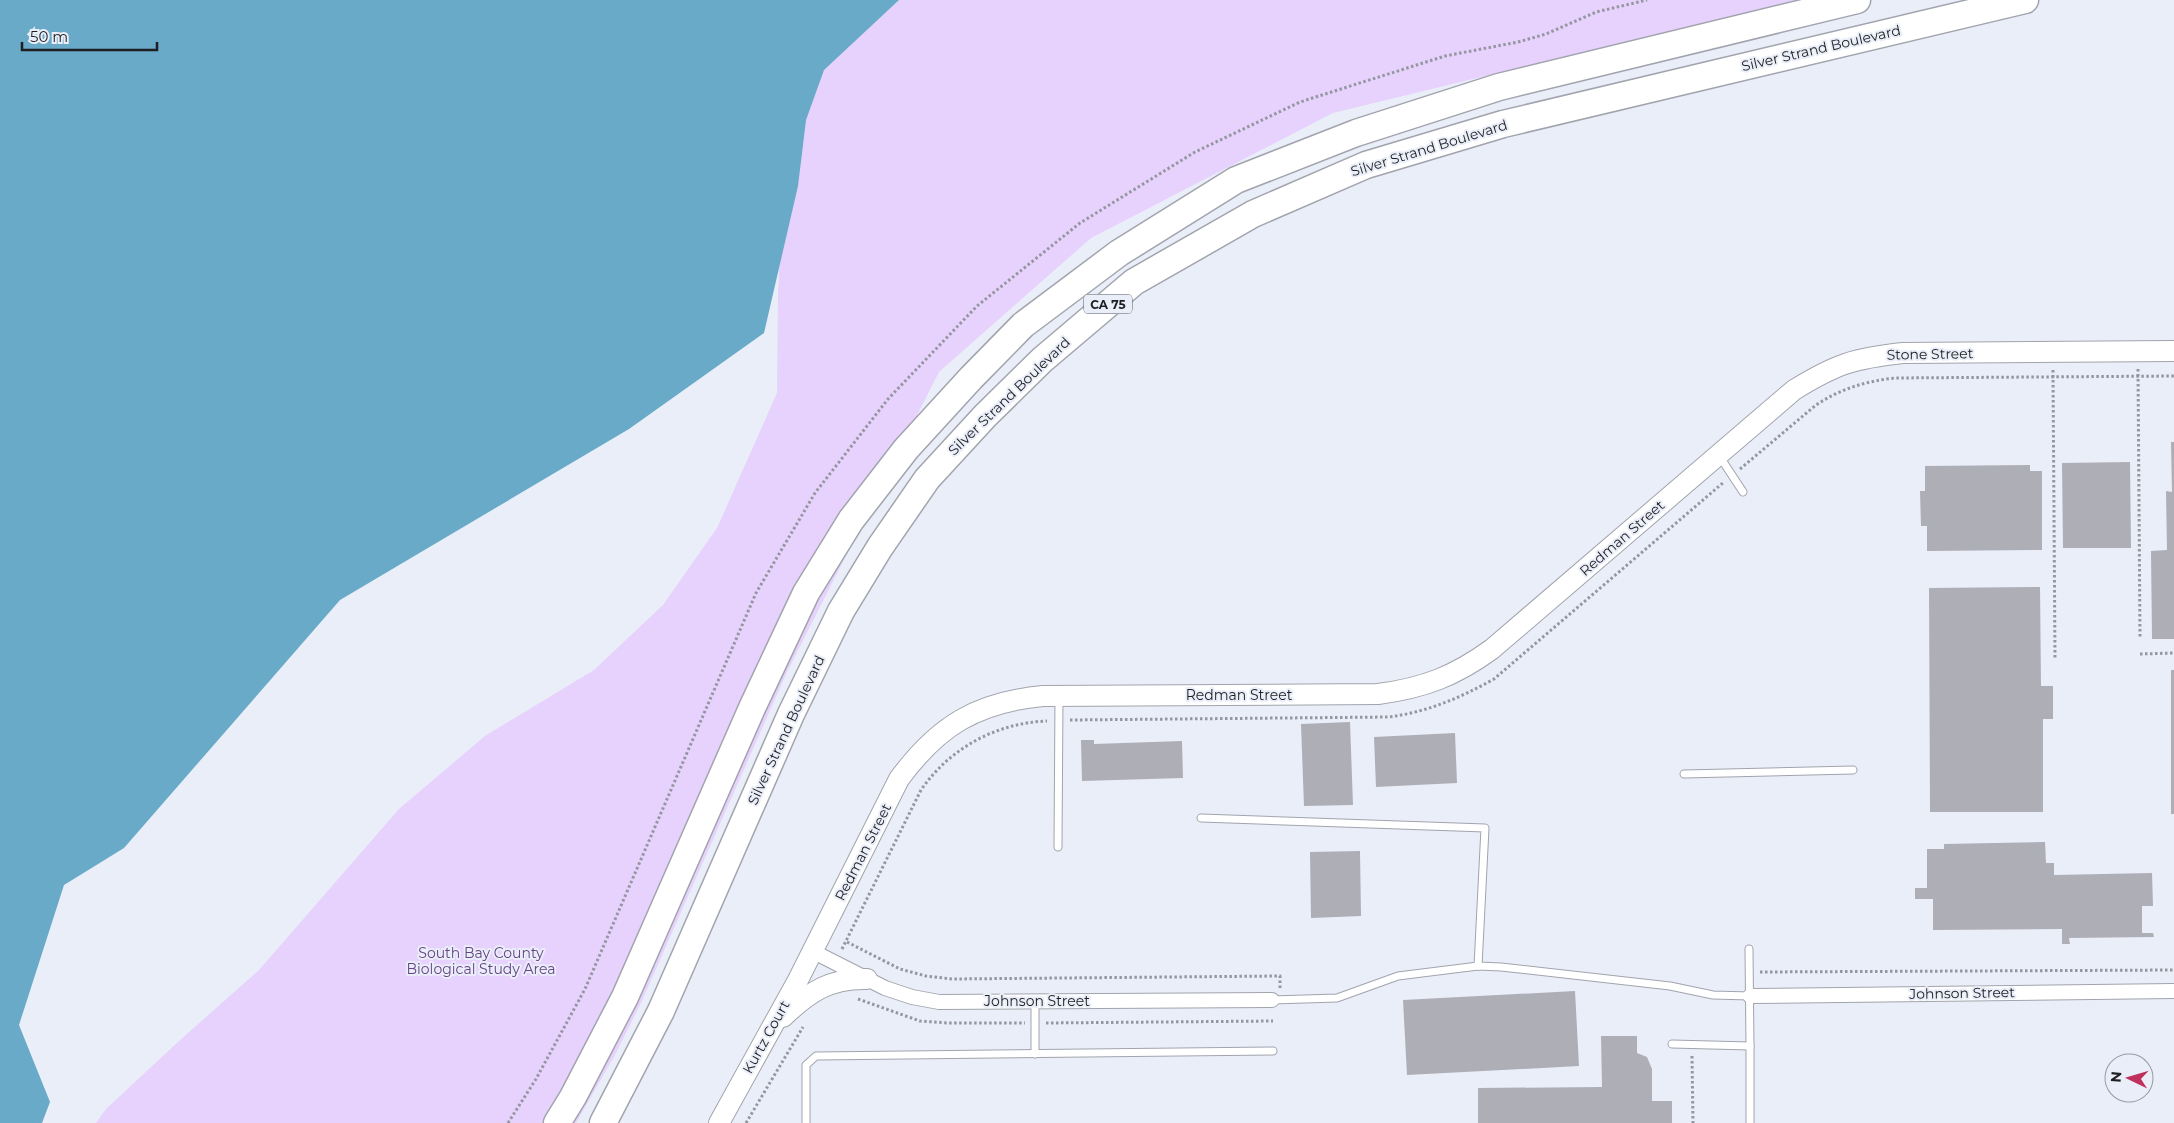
<svg xmlns="http://www.w3.org/2000/svg" width="2174" height="1123" font-family="Montserrat,sans-serif">
	<rect width="100%" height="100%" fill="#eaeef8"/>
	<polygon fill="#e7d1fd" points="860,0 1798,0 1333,113 1091,238 939,372 787,672 640,1005 616,1053 576,1123 96,1123 106,1109 179,1041 259,970 399,809 485,736 594,670 663,605 717,528 777,393 778,295 784,164 809,70"/>
	<polygon fill="#68aac7" points="0,0 899,0 824,70 806,120 798,186 764,333 629,429 340,600 124,848 64,885 19,1025 50,1102 42,1123 0,1123"/>
	<g fill="#aeaeb7">
		<polygon points="2171,442 2174,442 2174,639 2152,639 2151,551 2167,550 2166,491 2172,492"/>
		<polygon points="2130,462 2131,548 2063,548 2062,463"/>
		<polygon points="2030,465 2030,471 2042,471 2042,550 1927,551 1927,526 1921,526 1920,491 1925,491 1925,466"/>
		<polygon points="2040,587 2041,686 2053,686 2053,719 2043,719 2043,812 1930,812 1929,588"/>
		<rect x="2171" y="670" width="3" height="144"/>
		<polygon points="1350,722 1353,805 1304,806 1301,724"/>
		<polygon points="1455,733 1457,783 1376,787 1374,737"/>
		<polygon points="1081,740 1094,740 1094,744 1182,741 1183,778 1082,781"/>
		<polygon points="2045,842 2046,863 2054,863 2054,875 2152,873 2153,906 2142,906 2142,933 2153,933 2154,937 2069,938 2070,944 2062,944 2062,929 1933,930 1933,899 1915,899 1915,888 1927,888 1927,849 1944,849 1944,844"/>
		<polygon points="1360,851 1361,916 1311,918 1310,852"/>
		<polygon points="1575,991 1579,1066 1407,1075 1403,1000"/>
		<polygon points="1601,1036 1637,1036 1637,1053 1647,1057 1652,1069 1652,1101 1672,1101 1672,1123 1478,1123 1478,1088 1602,1087"/>
	</g>
	<g fill="none" stroke-linecap="round" stroke-linejoin="round">
		<defs>
			<g id="lane">
				<polyline points="1720,457 1743,492"/>
				<polyline points="1684,774 1853,770"/>
				<polyline points="1201,818 1485,828 1478,966"/>
				<polyline points="1058,847 1059,696"/>
				<polyline points="1272,1000 1337,998 1398,976 1478,966 1501,967 1670,986 1713,995 1750,996"/>
				<polyline points="1035,1002 1035,1054"/>
				<polyline points="1672,1044 1750,1046 1749,949"/>
				<polyline points="1750,1046 1750,1123"/>
				<polyline points="806,1123 806,1065 816,1056 1273,1051"/>
			</g>
			<g id="street">
				<polyline points="812,951 885,988 912,997 939,1002 1272,1000"/>
				<polyline points="1750,996 2174,991"/>
			</g>
			<g id="secondary">
				<path d="M783,1017C809,992 830,978 867,979"/>
				<path d="M719,1123L798,980L899,779C938,726 977,702 1043,696L1378,694C1424,688 1455,676 1492,649L1794,390C1836,364 1855,358 1903,353L2174,351"/>
			</g>
			<g id="highway">
				<polyline points="557,1123 573,1097 625,997 752,708 806,593 851,520 906,449 971,378 1023,325 1119,253 1236,180 1356,133 1499,87 1857,0"/>
				<polyline points="603,1123 661,1011 791,714 841,611 880,547 927,479 985,416 1042,360 1134,282 1253,214 1366,165 1503,124 2025,0"/>
			</g>
		</defs>
		<use href="#lane" stroke="#a1a4ad" stroke-width="9"/>
		<use href="#street" stroke="#a1a4ad" stroke-width="16"/>
		<use href="#secondary" stroke="#a1a4ad" stroke-width="22"/>
		<use href="#highway" stroke="#a1a4ad" stroke-width="29"/>
		<g stroke="#94979f" stroke-width="3" stroke-dasharray="2.5 2.5" stroke-linecap="butt">
			<polyline points="2138,369 2140,638"/>
			<polyline points="2053,370 2055,660"/>
			<path d="M1740,469L1816,405C1840,389 1866,381 1895,378L2174,376"/>
			<polyline points="2140,654 2174,653"/>
			<path d="M1070,720L1389,717C1427,712 1460,698 1494,679L1724,482"/>
			<polyline points="847,942 900,969 926,976 952,979 1280,976 1280,989"/>
			<path d="M842,949L921,790C950,748 996,723 1047,721"/>
			<polyline points="1760,972 2174,970"/>
			<polyline points="858,999 920,1021 948,1023 1025,1023"/>
			<polyline points="1046,1023 1273,1021"/>
			<polyline points="1692,1056 1693,1123"/>
			<polyline points="508,1123 536,1079 585,989 756,593 815,493 888,399 977,306 1080,223 1195,152 1300,102 1445,56 1518,42 1546,34 1596,12 1647,0"/>
			<polyline points="746,1123 803,1027"/>
		</g>
		<use href="#lane" stroke="#fff" stroke-width="7"/>
		<use href="#street" stroke="#fff" stroke-width="14"/>
		<use href="#secondary" stroke="#fff" stroke-width="20"/>
		<use href="#highway" stroke="#fff" stroke-width="26"/>
	</g>
	<g text-anchor="middle" dominant-baseline="central" stroke-width="4" stroke-linejoin="round" paint-order="stroke">
		<rect fill="#eaeef8" stroke="#5b5d63" stroke-width="1" x="1084" y="294.5" width="48" height="19" rx="4"/>
		<g font-size="12" font-weight="bold" fill="#1e1f23">
			<text x="1108" y="304">CA 75</text>
		</g>
		<g font-size="14" fill="#1e1f23" stroke="#eaeef8">
			<text transform="translate(1821 48) rotate(-13)">Silver Strand Boulevard</text>
			<text transform="translate(1429 148) rotate(-17)">Silver Strand Boulevard</text>
			<text transform="translate(1930 354) rotate(-1)">Stone Street</text>
			<text transform="translate(1009 396) rotate(-44)">Silver Strand Boulevard</text>
			<text transform="translate(1622 538) rotate(-41)">Redman Street</text>
			<text x="1239" y="695">Redman Street</text>
			<text transform="translate(786 730) rotate(-65)">Silver Strand Boulevard</text>
			<text transform="translate(863 852) rotate(-63)">Redman Street</text>
			<text transform="translate(1962 993) rotate(-1)">Johnson Street</text>
			<text x="1037" y="1001">Johnson Street</text>
			<text transform="translate(766 1037) rotate(-61)">Kurtz Court</text>
		</g>
		<g font-size="14" fill="#674385" stroke="#eaeef8">
			<text x="481" y="953">South Bay County<tspan x="481" dy="16">Biological Study Area</tspan></text>
		</g>
	</g>
	<g transform="translate(2129 1078) rotate(275)"><circle r="24" fill="#eaeef8" stroke="#989ba3"/>
	<path d="M0-4L9 19L0 12L-9 19Z" fill="#bf315c"/>
	<text y="-8" font-size="14" font-weight="bold" text-anchor="middle" fill="#1e1f23">N</text>
	</g>
	<path d="M22 42v8h135v-8" fill="none" stroke="#1e1f23" stroke-width="2.5"/>
	<text x="30" y="42" font-size="15" fill="#1e1f23" stroke="#eaeef8" stroke-width="4" paint-order="stroke">50 m</text>
</svg>
